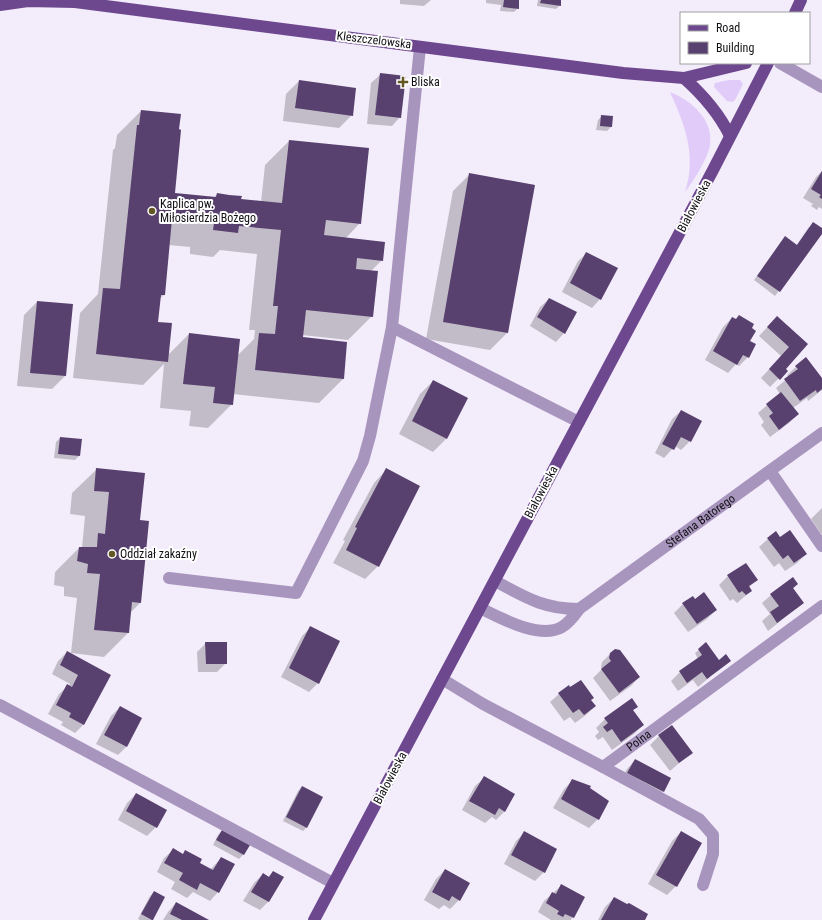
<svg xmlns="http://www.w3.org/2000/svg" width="822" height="920" font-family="'Roboto Condensed',sans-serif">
	<rect width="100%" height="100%" fill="#f3ecfb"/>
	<g fill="#e1cbf9">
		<polygon points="729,80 740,80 743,84 735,100 732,102 727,101 714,87 715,83"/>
		<path d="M670,92C691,100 714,120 710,145C708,158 693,182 685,192C697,156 685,125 670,92Z"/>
	</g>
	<g fill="#0003" fill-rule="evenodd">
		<polygon points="400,0 431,0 424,6 400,4"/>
		<polygon points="486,0 518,0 518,8 514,12 500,11 501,5 486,3"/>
		<polygon points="538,0 560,0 560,5 556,9 537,6"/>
		<polygon points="380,75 400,117 392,126 367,124 371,83"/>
		<polygon points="299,81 352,115 339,128 283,121 286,94"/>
		<path d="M141,111L173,194L214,198L217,194L240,200L261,202L265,165L289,141L360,223L345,239L382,260L370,272L372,316L348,340L302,335V338L346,343L343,379L319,403L233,394L232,404L208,428L189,426L191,411L160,408L164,364L143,385L73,378L80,313L98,294L113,150L115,148L117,135ZM169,245L190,247V254L213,257L220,250L257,254L249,330H255L254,339L237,356L189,334L167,356L157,323L159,299L164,295Z"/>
		<polygon points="602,116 611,127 607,131 596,130 598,120"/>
		<polygon points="822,171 822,209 819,207 817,210 811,206 813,204 803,198 816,177"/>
		<polygon points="470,174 534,185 507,333 490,350 426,339 453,191"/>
		<polygon points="809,227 822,230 822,233 775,296 754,280 781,242 796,246"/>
		<polygon points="587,253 600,299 592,308 562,292 578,261"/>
		<polygon points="549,299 564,333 556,342 530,326 540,307"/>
		<polygon points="37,302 72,305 65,376 52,389 17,386 24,315"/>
		<polygon points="739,316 750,329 748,357 739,366 736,364 728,373 705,360 723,327 732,318 735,320"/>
		<polygon points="777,317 807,344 784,369 786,371 770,387 761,378 781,356 759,336"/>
		<polygon points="806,358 822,380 822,390 808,401 807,398 793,408 798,414 789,423 770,437 761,425 764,422 758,413 780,394 776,388 789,377 787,375"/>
		<polygon points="433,381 446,439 433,452 399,434 420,394"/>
		<polygon points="681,411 690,441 681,450 675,446 664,458 655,453 672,419"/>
		<polygon points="60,438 81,440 79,456 75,460 54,458 56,442"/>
		<polygon points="97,469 139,521 140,603 130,613 128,633 104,657 71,653 77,598 64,596 64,587 54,585 55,572 79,548 82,548 85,516 70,514 72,493"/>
		<polygon points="386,470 378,566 365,579 333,563 345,541 343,540 374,483"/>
		<polygon points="822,508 822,535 811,519"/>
		<polygon points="768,539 780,539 806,554 797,563 785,571 779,563 774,567 759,547"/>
		<polygon points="728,576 757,580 749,587 751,591 737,603 733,599 730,601 719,585"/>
		<polygon points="797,584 793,589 798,607 768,631 762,621 770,614 762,603 771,595"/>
		<polygon points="694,600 716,610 707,619 688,632 674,613 683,604"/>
		<polygon points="311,627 318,683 309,692 281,677 302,636"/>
		<polygon points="206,643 226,663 217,672 198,672 197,652"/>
		<polygon points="706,644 710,677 698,687 693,680 678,691 671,681 680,672 698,659 695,653"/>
		<polygon points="67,652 110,675 84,724 75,733 61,725 63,722 48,714 59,694 70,684 52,674 58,661"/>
		<polygon points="611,653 639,677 631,686 610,701 593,678 602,669 601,667 602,662"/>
		<polygon points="559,694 595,706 586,715 575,723 570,717 564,721 550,702"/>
		<polygon points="632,700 637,707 632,711 643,725 634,734 612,750 603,737 598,740 595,736 599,732 596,728 605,719"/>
		<polygon points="120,707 126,747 118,755 96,744 111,716"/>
		<polygon points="659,736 692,752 670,771 650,745"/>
		<polygon points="635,760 670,778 663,791 654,800 619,782 627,769"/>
		<polygon points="484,778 505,811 496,820 492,817 485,823 462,810 475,786"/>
		<polygon points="573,780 598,819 589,828 553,808 564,789"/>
		<polygon points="302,787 307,827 303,831 283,821 298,791"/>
		<polygon points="136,794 156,827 147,836 118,820 127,803"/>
		<polygon points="222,831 248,845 243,855 239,859 213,845 218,835"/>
		<polygon points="681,832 676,886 667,895 648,884 672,841"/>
		<polygon points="524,833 544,872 535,881 504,864 516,841"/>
		<polygon points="173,850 182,855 185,852 198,863 210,870 221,858 218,892 210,901 193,892 187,898 171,889 175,882 157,872 164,858"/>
		<polygon points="445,870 468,883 459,900 450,909 444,905 439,909 424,900 436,879"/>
		<polygon points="273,872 283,878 268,902 260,910 243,901 254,883 263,874 268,877"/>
		<polygon points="561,886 583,898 571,920 551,920 538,912 544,901"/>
		<polygon points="154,892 164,897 152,920 140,920 138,919 150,896"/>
		<polygon points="614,898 628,905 644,920 598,920 605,907"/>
		<polygon points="176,903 205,920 163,920 168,912"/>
	</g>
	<g fill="#58416e">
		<polygon points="504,0 519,0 519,9 503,7"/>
		<polygon points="541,0 561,0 561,6 540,3"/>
		<polygon points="380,73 406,76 401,118 375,115"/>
		<polygon points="299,80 356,88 353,116 295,108"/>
		<polygon points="141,110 181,114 179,129 181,130 175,193 216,197 217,193 229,195 242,196 241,199 282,203 289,140 369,148 361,224 326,220 324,235 385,242 383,261 357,258 356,269 378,271 373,317 306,310 303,337 347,342 344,379 255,370 259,333 275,334 278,306 273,306 281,230 239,226 238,233 213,230 214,223 172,219 165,295 161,295 158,322 172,323 168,362 96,354 103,288 120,289 137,125 139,125"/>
		<polygon points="601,115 613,116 612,127 600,126"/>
		<polygon points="822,171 822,199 819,197 821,195 811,189"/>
		<polygon points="469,173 535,185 508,333 443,322"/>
		<polygon points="813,222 822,228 822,234 780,292 757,276 785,236 797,245"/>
		<polygon points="586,252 618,268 601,300 570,283"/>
		<polygon points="549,298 577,312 565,334 537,317"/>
		<polygon points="37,301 73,304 66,376 30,373"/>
		<polygon points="739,315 754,324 752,328 756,331 750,341 756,344 749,358 743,355 737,365 713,351 732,317 736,319"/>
		<polygon points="777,316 808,344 786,369 788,371 780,380 769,369 789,347 767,327"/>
		<polygon points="189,333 240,339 233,405 213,403 215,387 183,384"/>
		<polygon points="806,357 822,378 822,389 817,393 816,390 800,401 784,379 798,369 795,366"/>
		<polygon points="433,380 468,398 447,439 412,421"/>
		<polygon points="781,392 799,414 779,430 769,416 773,413 766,404"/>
		<polygon points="681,410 702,421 691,442 681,437 674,450 662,444"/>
		<polygon points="60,437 82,439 80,456 58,454"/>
		<polygon points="96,468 145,473 140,520 149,521 141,603 132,602 129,633 94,630 100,574 87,573 88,564 77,561 79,547 97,547 98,533 105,534 109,492 94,491"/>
		<polygon points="386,468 420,486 379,567 346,550 357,528 355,527"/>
		<polygon points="790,530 807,554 794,563 788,555 783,559 767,538 776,531 780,537"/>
		<polygon points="746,563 758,580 749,586 752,591 746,595 742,591 739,593 727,575"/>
		<polygon points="793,577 798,584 793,588 804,603 777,623 770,612 779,606 770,594"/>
		<polygon points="704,592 717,610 697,624 682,603 693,596 695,599"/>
		<polygon points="310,626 340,641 319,684 289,668"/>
		<polygon points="205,642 227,642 227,664 206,664"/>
		<polygon points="706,642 719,660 726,654 731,661 707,679 702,672 687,683 679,671 702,655 698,649"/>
		<polygon points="615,649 620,650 640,677 619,693 601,669 611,661 609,658 610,653"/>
		<polygon points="67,651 111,675 84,725 69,717 71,713 56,705 67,684 72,687 78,675 60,665"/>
		<polygon points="581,680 594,698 591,700 596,706 584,715 579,709 573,713 558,693 569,685 570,687"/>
		<polygon points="632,698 638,707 633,710 644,725 621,742 612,729 607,732 603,727 608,723 604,718"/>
		<polygon points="120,706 142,718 127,747 104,735"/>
		<polygon points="672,725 693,753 679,763 658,735"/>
		<polygon points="635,759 671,778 664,792 627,773"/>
		<polygon points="484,776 515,794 505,812 499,808 495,815 469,801"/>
		<polygon points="572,779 591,786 590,788 609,801 599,820 561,799"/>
		<polygon points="302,786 323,797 307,828 286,817"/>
		<polygon points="136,793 167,810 157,828 126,811"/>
		<polygon points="222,830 250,845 244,855 216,840"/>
		<polygon points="524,831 557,849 545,873 511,855"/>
		<polygon points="681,831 702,843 677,887 656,875"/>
		<polygon points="173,848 183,854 185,850 202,859 200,863 213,870 221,857 235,864 219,893 200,883 197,890 179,880 183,873 164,863"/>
		<polygon points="445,869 470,883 460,901 452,896 449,901 432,892"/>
		<polygon points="273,871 284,877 269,902 251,892 263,873 269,877"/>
		<polygon points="561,884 585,897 574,918 565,914 563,917 557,914 559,911 546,903 552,892 556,894"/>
		<polygon points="154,891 165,897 153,920 152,920 141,914"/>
		<polygon points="614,897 627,904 629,903 648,914 645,920 601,920"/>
		<polygon points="176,902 209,920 182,920 170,914"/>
	</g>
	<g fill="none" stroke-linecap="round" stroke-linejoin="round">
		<g stroke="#a895bd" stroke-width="12">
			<polyline points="780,63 822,87"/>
			<polyline points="392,327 579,422"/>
			<polyline points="770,471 822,546"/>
			<polyline points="169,578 296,593 363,461 370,436 392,327 420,47"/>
			<path d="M495,581C525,597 543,609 579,609"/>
			<path id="s1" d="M480,608C501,618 539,640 562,627C570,622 574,616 579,609L822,433"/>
			<path id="s2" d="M442,679L483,704L603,767L822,606"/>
			<polyline points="0,705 333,883"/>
			<polyline points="603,767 699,819 713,835 713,854 703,885"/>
		</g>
		<g stroke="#6d488f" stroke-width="12">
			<polyline points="0,5 28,1 75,2 623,73 684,78 746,63"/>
			<polyline points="795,13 801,0"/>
			<path d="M684,78C703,95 719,113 730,136"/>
			<polyline points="314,920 713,170 768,63"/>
		</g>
	</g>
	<g fill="#635825" stroke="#fff" stroke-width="1.5">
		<path d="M401 76h4v4h4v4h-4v4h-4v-4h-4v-4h4z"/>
		<circle cx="152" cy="211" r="4"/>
		<circle cx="112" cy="554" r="4"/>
	</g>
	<g text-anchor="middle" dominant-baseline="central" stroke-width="4" stroke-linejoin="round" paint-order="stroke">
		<g font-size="12" fill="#110f13" stroke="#fff">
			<text transform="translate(374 40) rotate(7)">Kleszczelowska</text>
			<text transform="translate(694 206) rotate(-62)">Białowieska</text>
			<text transform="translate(541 492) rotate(-62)">Białowieska</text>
			<text stroke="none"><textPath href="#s1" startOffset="262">Stefana Batorego</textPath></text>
			<text stroke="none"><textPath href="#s2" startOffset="228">Polna</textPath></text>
			<text transform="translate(390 778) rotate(-62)">Białowieska</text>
		</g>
		<g font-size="12" fill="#110f13" stroke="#fff" text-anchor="start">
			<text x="411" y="82">Bliska</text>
			<text x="160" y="204">Kaplica pw.<tspan x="160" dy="14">Miłosierdzia Bożego</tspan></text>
			<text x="120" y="554">Oddział zakaźny</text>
		</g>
	</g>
	<rect x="680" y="12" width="130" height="52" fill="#ffffff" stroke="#a09fa1"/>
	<rect x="688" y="25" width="20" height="6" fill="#6d488f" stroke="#a09fa1"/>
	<text x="716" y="32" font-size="12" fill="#110f13">Road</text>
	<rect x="688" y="42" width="20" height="12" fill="#58416e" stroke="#a09fa1"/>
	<text x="716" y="52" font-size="12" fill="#110f13">Building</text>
</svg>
